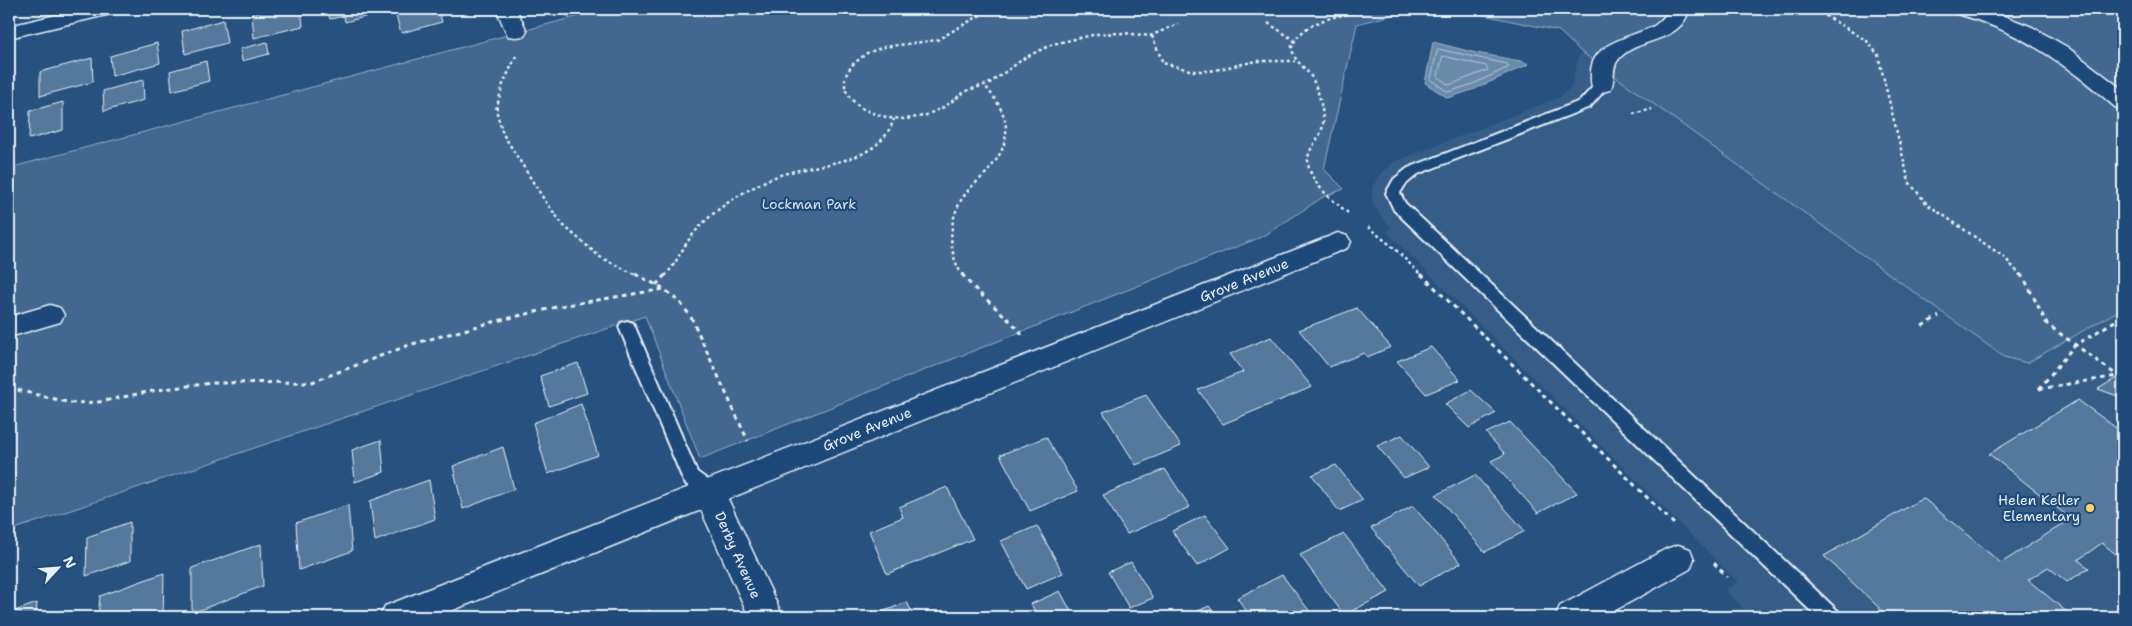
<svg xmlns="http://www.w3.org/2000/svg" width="2132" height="626" font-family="'Shantell Sans',sans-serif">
	<rect width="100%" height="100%" fill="#27517f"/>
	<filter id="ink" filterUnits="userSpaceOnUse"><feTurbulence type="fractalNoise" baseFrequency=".02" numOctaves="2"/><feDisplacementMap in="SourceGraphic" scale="10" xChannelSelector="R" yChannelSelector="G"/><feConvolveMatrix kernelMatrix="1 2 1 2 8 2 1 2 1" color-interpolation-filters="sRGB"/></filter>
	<g filter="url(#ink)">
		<polygon fill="#355d88" points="1580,51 2028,363 2123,308 2123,617 1752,617 1725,590 1738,582 1386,231 1392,228 1383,219 1372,203 1372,187 1380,175 1394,162 1560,97 1571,87"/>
		<g fill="#436891" stroke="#96acc4">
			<polygon points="605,9 1415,9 1357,24 1324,169 1344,189 1323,197 1264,236 700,459 645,316 9,531 9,168"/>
			<polygon points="1455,9 2123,9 2123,308 2027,363 2004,357 1580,51 1559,31"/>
		</g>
		<polygon fill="#6b8aaa" stroke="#9db3c9" points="1433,42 1476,53 1521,61 1529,64 1475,89 1448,98 1425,83"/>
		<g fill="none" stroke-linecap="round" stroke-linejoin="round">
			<g stroke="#b6c8d9" stroke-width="1">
				<polygon points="1438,49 1507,64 1509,67 1473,84 1448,92 1431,80"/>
				<polygon points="1443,56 1486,66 1488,70 1449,85 1438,77"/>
			</g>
		</g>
		<g fill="#57789d" stroke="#e8f1f8">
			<polygon points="275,9 301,9 303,26 254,38 252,14"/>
			<polygon points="327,9 370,9 372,15 345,22 344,16 330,19"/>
			<polygon points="394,9 438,9 442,22 401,33"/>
			<polygon points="563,9 594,9 567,16"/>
			<polygon points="223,20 227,43 185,54 182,31"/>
			<polygon points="267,42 269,54 242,61 240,49"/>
			<polygon points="157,43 160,63 112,76 110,56"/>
			<polygon points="92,58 93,82 40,96 40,72"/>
			<polygon points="206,61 209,81 172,91 170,71"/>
			<polygon points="15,75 16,100 9,102 9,77"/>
			<polygon points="143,80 144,100 104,111 103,91"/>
			<polygon points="63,102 63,130 29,139 30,111"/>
			<polygon points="1357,308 1391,347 1367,357 1364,353 1329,367 1299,330"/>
			<polygon points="1271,337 1312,387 1223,424 1198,390 1243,372 1230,354"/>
			<polygon points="1431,347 1460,380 1426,394 1397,361"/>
			<polygon points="578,363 587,393 549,406 540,376"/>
			<polygon points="2123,374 2123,398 2098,389"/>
			<polygon points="1471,390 1496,413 1469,428 1445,404"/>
			<polygon points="1146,395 1181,446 1136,465 1103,412"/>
			<polygon points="2078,400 2123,433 2123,560 2102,543 2078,560 2089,568 2067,582 2048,567 2028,580 2073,617 1889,617 1824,556 1923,498 2001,563 2071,519 1989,454"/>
			<polygon points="581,404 598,455 548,474 533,423"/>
			<polygon points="1510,422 1577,493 1538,513 1491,461 1505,454 1486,433"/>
			<polygon points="1402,435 1429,467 1404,478 1377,446"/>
			<polygon points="1046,437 1078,491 1030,511 1000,455"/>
			<polygon points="381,440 384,472 355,482 352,450"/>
			<polygon points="503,447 514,489 463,509 453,466"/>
			<polygon points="1336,465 1363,500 1339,511 1312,475"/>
			<polygon points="1165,469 1190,507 1127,534 1103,495"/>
			<polygon points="1475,475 1525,531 1485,552 1436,495"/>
			<polygon points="429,480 435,519 375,541 370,501"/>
			<polygon points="947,487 973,539 887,574 869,531 903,517 899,507"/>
			<polygon points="348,505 352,551 299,570 296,523"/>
			<polygon points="1413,506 1461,563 1419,586 1371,528"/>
			<polygon points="1205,515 1230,548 1197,566 1172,531"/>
			<polygon points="130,522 130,561 86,576 87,537"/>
			<polygon points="1037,526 1063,573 1026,589 1001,541"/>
			<polygon points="1344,534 1389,592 1344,615 1300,555"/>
			<polygon points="261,544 263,586 192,613 192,568"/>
			<polygon points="1131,562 1153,598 1129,608 1108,572"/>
			<polygon points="164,573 163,617 98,617 100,596"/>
			<polygon points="1282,575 1314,617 1251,617 1237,598"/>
			<polygon points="1060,591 1074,617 1038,617 1031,604"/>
			<polygon points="907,602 914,617 870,617"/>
			<polygon points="37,603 36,617 9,617 9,613"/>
			<polygon points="1209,606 1217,617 1185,617"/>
			<polygon points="650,610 652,617 634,617"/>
		</g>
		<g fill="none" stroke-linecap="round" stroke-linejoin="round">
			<defs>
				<g id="lane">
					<polygon points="1602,81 1609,85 1590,107 1418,174 1405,185 1400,193 1405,203 1838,611 1841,617 1817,617 1394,210 1386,193 1394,179 1408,168 1580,101 1597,82"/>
					<path d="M627,321L633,323L635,327L697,472L716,486L718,492L716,498C703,502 693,490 684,482L619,327L621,323Z"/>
				</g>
				<g id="street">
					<polygon points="82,9 119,9 115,13 9,38 9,26"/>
					<polygon points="496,9 516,9 527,31 524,36 516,37 508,36"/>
					<path d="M1670,9H1691C1687,14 1685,22 1680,26C1664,43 1633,41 1618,60C1611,69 1616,81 1610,90L1602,92L1594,90C1590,84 1591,79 1591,71C1593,41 1634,37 1654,26C1661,21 1665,16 1670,9Z"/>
					<path d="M1950,9H1986L2032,27L2067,47L2123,90V109L2115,107C2065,63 2019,30 1954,13Z"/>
					<polygon points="1338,233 1347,236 1351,242 1347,248 728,499 783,617 749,617 701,510 436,617 380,617 385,606"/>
					<polygon points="50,305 60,308 64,315 60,322 9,337 9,317"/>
					<polygon points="1678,545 1690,549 1694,559 1690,569 1603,617 1555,617 1560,606 1666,549"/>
				</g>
			</defs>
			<use href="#lane" stroke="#e8f1f8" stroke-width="4"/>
			<use href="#street" stroke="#e8f1f8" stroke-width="3"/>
			<g stroke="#e8f1f8" stroke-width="2.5" stroke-dasharray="3 3" stroke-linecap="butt">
				<polyline points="991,9 937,40 884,47 867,53 852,65 845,77 845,89 851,99 861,108 875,114 890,118 906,119 924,116 944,107 966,91 990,83 1026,57 1053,44 1097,34 1124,33 1150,36 1178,24"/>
				<polyline points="1815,9 1867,41 1878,55 1909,182 1927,204 2004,257 2021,276"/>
				<polyline points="1268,23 1294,40"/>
				<polyline points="1152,36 1163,63 1193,71 1210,71 1257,61 1295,61"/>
				<polyline points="516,56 503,84 496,110 503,134 545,201 564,226 600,257 638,276"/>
				<polyline points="1633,114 1652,109"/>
				<path d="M1348,213C1334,201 1317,189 1310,171C1301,148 1324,141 1323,121C1323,109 1319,92 1313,80C1307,67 1292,62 1292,46C1306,16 1348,15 1376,9"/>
				<polyline points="1368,227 1394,248 1422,276"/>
				<path d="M665,276C675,265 680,253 688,241C705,217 730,199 756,186C768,179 781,174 795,171C832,162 880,161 894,119"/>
				<path d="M963,276C946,252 948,216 966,193C972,185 981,179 988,171C1014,140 1011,116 985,86"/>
			</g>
			<g stroke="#e8f1f8" stroke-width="3" stroke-dasharray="4.5 4.5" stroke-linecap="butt">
				<polyline points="635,274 663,288"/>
				<path d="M962,274C979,297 1005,312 1022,335"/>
				<polyline points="1421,274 1675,525"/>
				<polyline points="2020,274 2025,280 2047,324 2118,376"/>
				<polyline points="656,285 666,274"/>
				<polyline points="1922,326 1939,316"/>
				<polyline points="9,388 71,403 99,402 157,390 212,383 312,382 412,344 497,321 561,306 664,289 679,301 691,317 748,441"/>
				<polyline points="2039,389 2074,346 2123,316"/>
				<polyline points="2039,389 2117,376"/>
				<polyline points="1714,563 1727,577"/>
			</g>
			<use href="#lane" fill="#1f4a7a" fill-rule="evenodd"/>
			<use href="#street" fill="#1f4a7a" fill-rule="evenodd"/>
		</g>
	</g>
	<circle fill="#ffd166" stroke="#1f4a7a" stroke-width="2" cx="2090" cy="508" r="5"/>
	<g text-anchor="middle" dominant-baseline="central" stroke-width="4.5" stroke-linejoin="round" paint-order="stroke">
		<g font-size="14" fill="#d8e3ee" stroke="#1f4a7a">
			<text x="809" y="204">Lockman Park</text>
		</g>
		<g font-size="14" fill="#e8f1f8" stroke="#1f4a7a">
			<text transform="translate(1244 280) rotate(-22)">Grove Avenue</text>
			<text transform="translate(867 429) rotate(-22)">Grove Avenue</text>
			<text transform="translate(738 555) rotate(66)">Derby Avenue</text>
		</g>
		<g font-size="14" fill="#e8f1f8" stroke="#1f4a7a" text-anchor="end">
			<text x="2080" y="500">Helen Keller<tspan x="2080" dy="16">Elementary</tspan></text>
		</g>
	</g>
	<rect width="2132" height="626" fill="none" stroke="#1f4a7a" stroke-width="30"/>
	<rect x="15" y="15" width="2102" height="596" fill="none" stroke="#e8f1f8" stroke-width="2" filter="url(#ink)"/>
	<g transform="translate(58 568) rotate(64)" stroke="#1f4a7a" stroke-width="4" paint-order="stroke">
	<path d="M0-4L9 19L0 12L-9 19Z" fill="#e8f1f8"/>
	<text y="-8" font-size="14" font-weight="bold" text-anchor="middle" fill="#e8f1f8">N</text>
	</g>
</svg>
